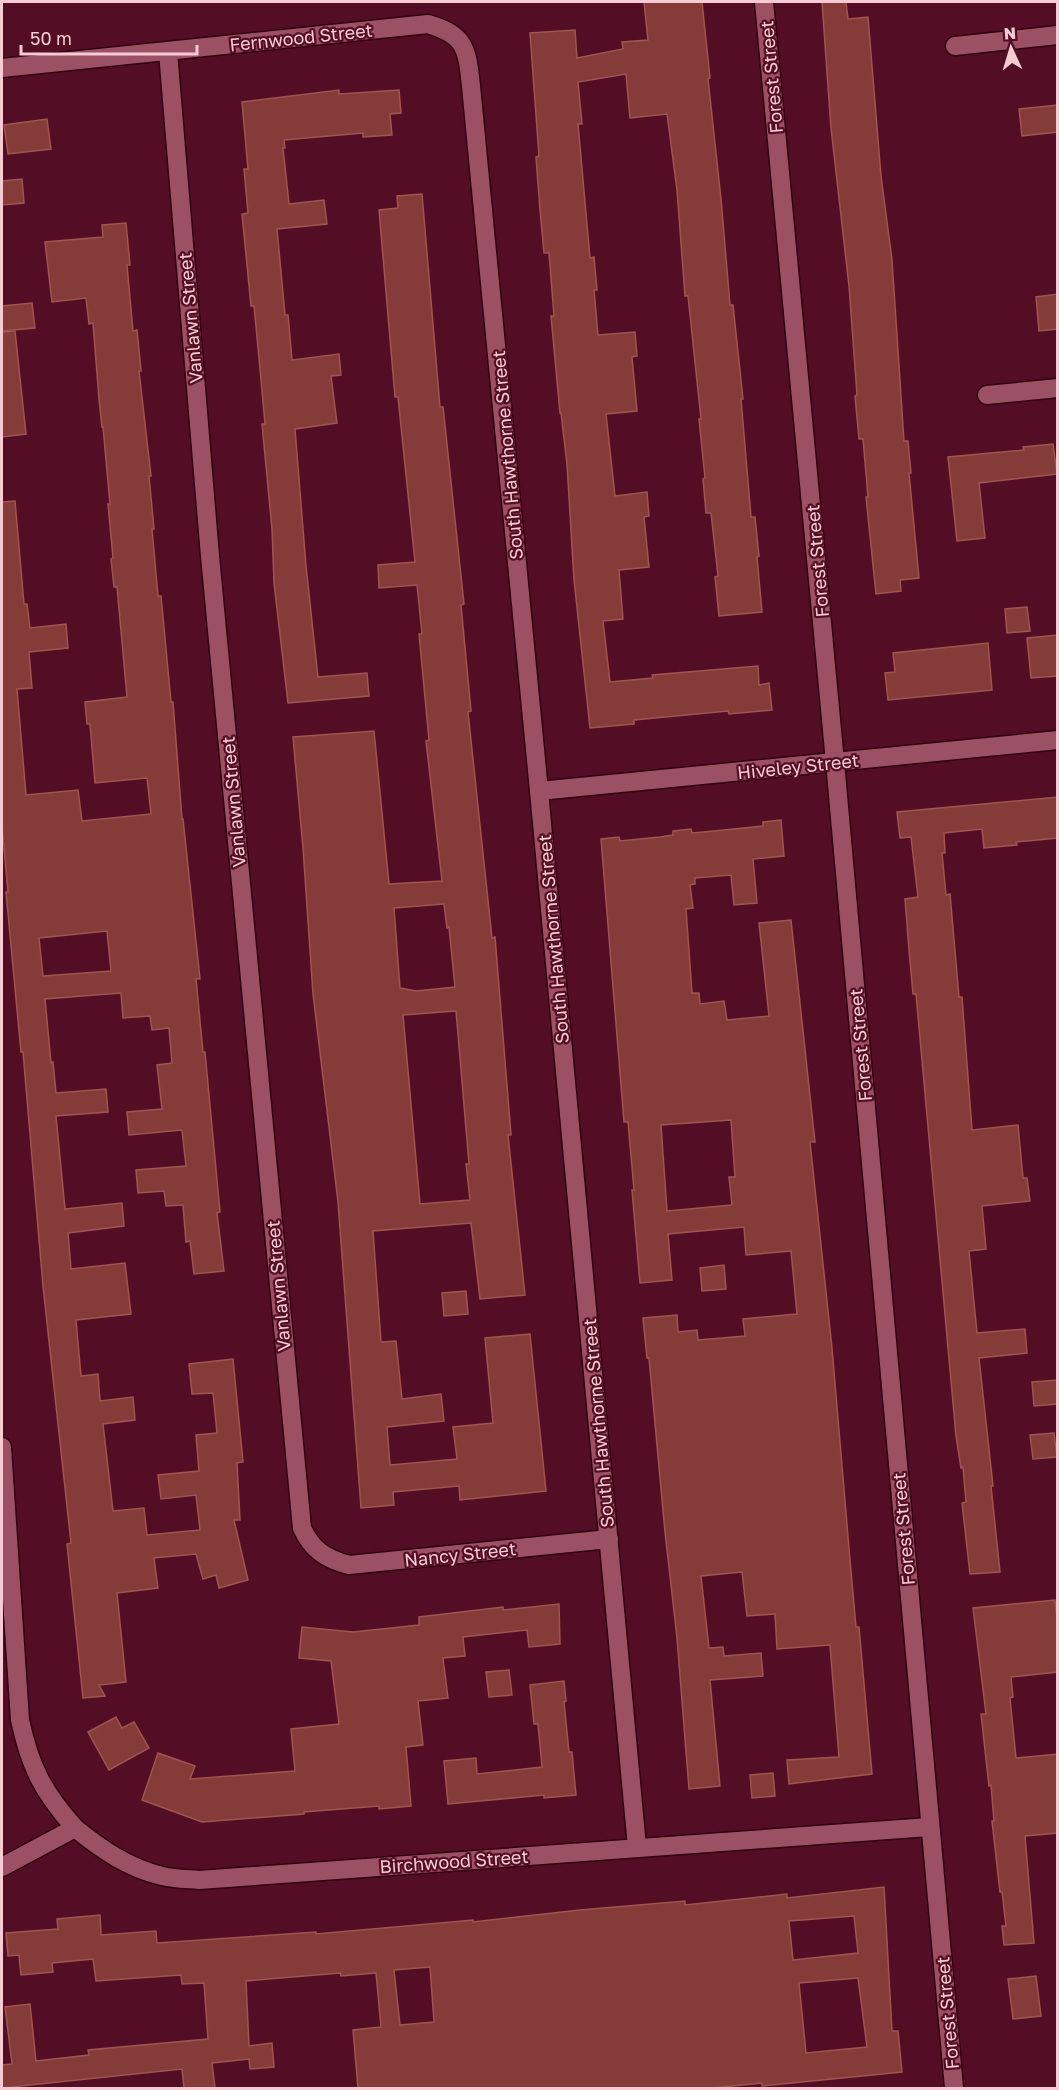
<svg xmlns="http://www.w3.org/2000/svg" width="1059" height="2090" font-family="'Golos Text',sans-serif">
	<rect width="100%" height="100%" fill="#530e26"/>
	<g fill="#853c38" stroke="#a0544f" stroke-width="1.5" fill-rule="evenodd">
		<polygon points="644,2 702,2 710,78 708,79 721,199 730,305 733,305 743,399 741,399 751,517 755,517 759,556 757,557 762,612 719,616 715,577 718,576 711,513 706,513 703,479 705,478 699,419 701,419 688,296 685,296 677,190 667,114 630,118 626,74 578,82 582,124 578,124 590,258 594,257 597,290 594,290 598,335 635,332 637,356 632,357 637,411 606,414 615,496 647,492 649,516 644,517 649,567 619,570 623,619 603,621 610,682 653,678 652,675 758,666 759,685 769,683 772,710 729,714 728,711 634,720 634,724 590,728 574,580 567,464 561,413 560,413 551,316 554,316 549,253 544,253 540,210 536,157 539,156 530,33 575,30 577,58 623,49 622,42 648,40"/>
		<polygon points="822,2 846,2 848,19 868,17 881,176 892,260 904,441 908,441 911,473 909,473 919,578 900,580 901,591 876,594 866,497 868,497 863,439 859,439 855,396 857,395 849,286 831,128"/>
		<polygon points="339,90 339,94 399,90 401,113 390,114 392,135 363,137 363,133 284,140 285,148 283,148 289,204 324,200 327,224 277,229 285,315 288,315 292,360 339,354 341,375 331,376 337,423 295,429 306,566 318,677 367,673 369,696 288,703 274,583 272,529 262,424 265,424 259,358 254,306 251,306 242,214 248,213 244,169 248,169 242,102"/>
		<polygon points="1058,105 1058,132 1022,136 1019,109"/>
		<polygon points="47,119 51,149 8,154 4,125"/>
		<polygon points="22,179 24,203 2,205 2,181"/>
		<path d="M422,194L440,407H443L464,604L461,605L471,711L468,712L492,938L495,937L511,1135H508L525,1295L480,1299L471,1223L373,1231L381,1342L396,1341L402,1399L441,1394L444,1421L387,1427L390,1465L457,1459L453,1427L493,1423L485,1338L530,1334L546,1491L460,1500L459,1486L393,1492L394,1505L361,1508L338,1202L313,994L303,848L293,737L374,731L389,884L442,881L426,741L429,740L419,634H422L417,585L379,588L378,565L415,562L398,397H395L379,210L398,208L397,196ZM444,904L447,928L449,927L455,987L416,991L400,988L394,908ZM456,1011L469,1164H466L470,1200L420,1204L403,1015Z"/>
		<path d="M126,223L130,265H127L133,331L137,330L141,371H139L151,476H149L154,529H152L158,596H161L171,702H173L182,819H183L200,979H196L203,1052H205L209,1095L220,1212L217,1213L224,1271L194,1274L190,1241L186,1242L183,1205L166,1206L164,1191L138,1193L136,1170L186,1166L182,1130L129,1135L127,1112L162,1109L157,1065L172,1063L169,1028L152,1030L150,1016L123,1018L121,993L45,999L51,1063L53,1062L56,1093L106,1089L108,1112L56,1116L65,1209L122,1203L124,1226L68,1233L71,1269L125,1263L131,1314L76,1320L81,1376L98,1374L100,1401L133,1397L135,1420L103,1424L113,1511L144,1508L147,1535L200,1530L196,1495L161,1499L158,1475L199,1471L196,1435L217,1433L213,1393L192,1394L189,1364L233,1359L243,1462L237,1463L240,1520H234L248,1580L219,1588L216,1575L203,1579L196,1554L154,1558L158,1588L117,1593L126,1682L99,1685L105,1696L83,1698L67,1544L71,1543L43,1286L23,1052H21L6,892H8L2,826V502L15,501L24,604H27L30,628L66,624L68,648L29,652L32,688L17,689L26,795L78,790L82,821L151,814L147,778L95,783L90,724H87L85,702L127,697L117,587H114L111,559L113,558L108,504H110L103,427H102L99,399L93,323L89,324L86,298L52,302L45,242L103,237L102,225ZM107,931L111,971L43,976L39,938Z"/>
		<polygon points="1058,294 1058,329 1039,331 1036,297"/>
		<polygon points="32,303 35,328 2,331 2,306"/>
		<polygon points="15,331 26,434 2,437 2,332"/>
		<polygon points="1053,444 1057,474 979,483 985,538 957,541 948,457 1024,450 1023,447"/>
		<polygon points="1027,607 1030,631 1007,633 1005,609"/>
		<polygon points="1058,635 1058,676 1031,678 1027,638"/>
		<polygon points="988,643 992,690 888,700 885,673 895,672 893,653"/>
		<polygon points="1058,797 1058,838 1016,842 1017,845 984,848 982,829 944,833 945,853 942,853 946,895 950,894 959,997 962,997 972,1130 1018,1125 1023,1178 1027,1178 1030,1201 982,1206 986,1249 969,1251 977,1333 1025,1329 1027,1353 979,1358 993,1486 991,1486 1000,1572 970,1574 962,1503 966,1502 963,1467 961,1468 956,1436 916,994 913,994 909,950 905,899 918,897 911,837 900,838 897,812"/>
		<path d="M781,820L784,856L753,859L757,903L734,905L731,875L695,878V884L690,885L693,908L686,909L692,993H699L700,1004L724,1001L727,1020L769,1016L759,923L791,920L815,1142H810L832,1348L850,1560L856,1627H859L872,1774L789,1784L787,1760L839,1757L830,1645L777,1649L775,1614L747,1616L742,1572L701,1576L709,1648L723,1647L724,1656L761,1653L763,1676L710,1680L720,1786L689,1789L677,1638L665,1532L649,1358H647L643,1318L677,1315L678,1332L697,1330L698,1340L745,1336L743,1319L797,1314L791,1251L746,1255L744,1227L668,1234L672,1280L640,1283L632,1190H634L628,1122H624L601,839L619,837L620,841L660,837L673,835V831L691,829L692,833L714,831L763,826V822ZM731,1120L735,1177H729L732,1205L667,1211L661,1125Z"/>
		<polygon points="724,1265 726,1289 702,1291 700,1268"/>
		<polygon points="466,1291 468,1314 444,1316 442,1293"/>
		<polygon points="1058,1380 1058,1404 1034,1406 1032,1382"/>
		<polygon points="1054,1433 1057,1457 1033,1459 1030,1435"/>
		<polygon points="1055,1600 1058,1629 1058,1672 1011,1677 1013,1697 1010,1698 1016,1758 1058,1754 1058,1833 1025,1836 1034,1943 1004,1945 1002,1926 1006,1926 1002,1892 1000,1892 992,1821 994,1821 991,1785 989,1786 981,1714 986,1714 973,1608"/>
		<polygon points="559,1604 560,1644 529,1647 527,1630 463,1637 465,1656 443,1658 448,1698 418,1701 423,1745 406,1747 411,1806 379,1809 379,1806 304,1812 304,1814 202,1822 142,1800 158,1753 195,1766 190,1779 295,1771 291,1729 339,1724 331,1661 299,1658 302,1627 353,1632 419,1625 419,1617 503,1607 503,1610"/>
		<polygon points="509,1670 512,1695 489,1697 486,1672"/>
		<polygon points="564,1681 566,1701 564,1702 569,1752 572,1752 576,1795 544,1798 544,1795 448,1804 444,1761 476,1758 477,1774 542,1767 538,1724 534,1724 530,1685"/>
		<polygon points="116,1717 122,1728 134,1722 149,1748 109,1770 88,1732"/>
		<polygon points="773,1773 775,1796 752,1798 750,1775"/>
		<path d="M884,1887L892,2031H898L902,2072L762,2086V2083L713,2088H358L353,2030L381,2027L376,1973L341,1976L340,1973L246,1981L249,2046L272,2043L274,2067L250,2069L249,2059L212,2063L215,2088H184L182,2069L2,2088V2065L12,2064L5,2007L30,2004L36,2061L89,2055L88,2050L208,2039L204,1983L182,1984L181,1975L96,1981L93,1959L52,1963L53,1972L21,1975L19,1955L8,1956L6,1933L58,1929L57,1919L100,1915L101,1935L156,1931L157,1943L316,1932V1934L473,1920V1922L580,1910L685,1901V1905L787,1894V1898ZM854,1916L858,1953L793,1960L789,1921ZM430,1967L434,2022L400,2025L394,1970ZM858,1978L867,2047L806,2053L799,1983Z"/>
		<polygon points="1036,1976 1041,2016 1013,2019 1008,1979"/>
	</g>
	<g fill="none" stroke-linecap="round" stroke-linejoin="round">
		<defs>
			<g id="street">
				<polyline points="764,2 835,762 954,2088"/>
				<polyline points="955,46 1058,35"/>
				<path d="M168,52L210,556L302,1528C312,1550 326,1559 349,1565L609,1539"/>
				<path d="M2,68L428,24C466,35 467,49 471,86L539,791L637,1847"/>
				<polyline points="987,395 1058,388"/>
				<polyline points="539,791 1058,740"/>
				<path d="M2,1447L20,1720C30,1767 43,1792 75,1828"/>
				<path d="M2,1867L75,1828C101,1849 128,1868 162,1876C174,1879 187,1879 199,1880L929,1827"/>
			</g>
		</defs>
		<use href="#street" stroke="#300010" stroke-width="21"/>
		<use href="#street" stroke="#9b5063" stroke-width="18"/>
	</g>
	<g text-anchor="middle" dominant-baseline="central" stroke-width="4.5" stroke-linejoin="round" paint-order="stroke">
		<g font-size="18" fill="#f7cbd3" stroke="#530e26">
			<text transform="translate(301 37) rotate(-6)">Fernwood Street</text>
			<text transform="translate(771 77) rotate(-95)">Forest Street</text>
			<text transform="translate(190 318) rotate(-95)">Vanlawn Street</text>
			<text transform="translate(507 455) rotate(-95)">South Hawthorne Street</text>
			<text transform="translate(817 561) rotate(-95)">Forest Street</text>
			<text transform="translate(798 766) rotate(-6)">Hiveley Street</text>
			<text transform="translate(233 802) rotate(-95)">Vanlawn Street</text>
			<text transform="translate(553 939) rotate(-95)">South Hawthorne Street</text>
			<text transform="translate(860 1045) rotate(-95)">Forest Street</text>
			<text transform="translate(278 1286) rotate(-95)">Vanlawn Street</text>
			<text transform="translate(598 1423) rotate(-95)">South Hawthorne Street</text>
			<text transform="translate(903 1529) rotate(-95)">Forest Street</text>
			<text transform="translate(460 1554) rotate(-6)">Nancy Street</text>
			<text transform="translate(454 1861) rotate(-4)">Birchwood Street</text>
			<text transform="translate(947 2013) rotate(-95)">Forest Street</text>
		</g>
	</g>
	<rect width="1059" height="2090" fill="none" stroke="#f7cbd3" stroke-width="6"/>
	<g transform="translate(1011 48) rotate(356)" stroke="#530e26" stroke-width="4.5" paint-order="stroke">
	<path d="M0-4.5L10 22L0 15L-10 22Z" fill="#f7cbd3"/>
	<text y="-9" font-size="16" font-weight="bold" text-anchor="middle" fill="#f7cbd3">N</text>
	</g>
	<path d="M21 45v9h176v-9" fill="none" stroke="#f7cbd3" stroke-width="3"/>
	<text x="30" y="45" font-size="18" fill="#f7cbd3" stroke="#530e26" stroke-width="4.5" paint-order="stroke">50 m</text>
</svg>
